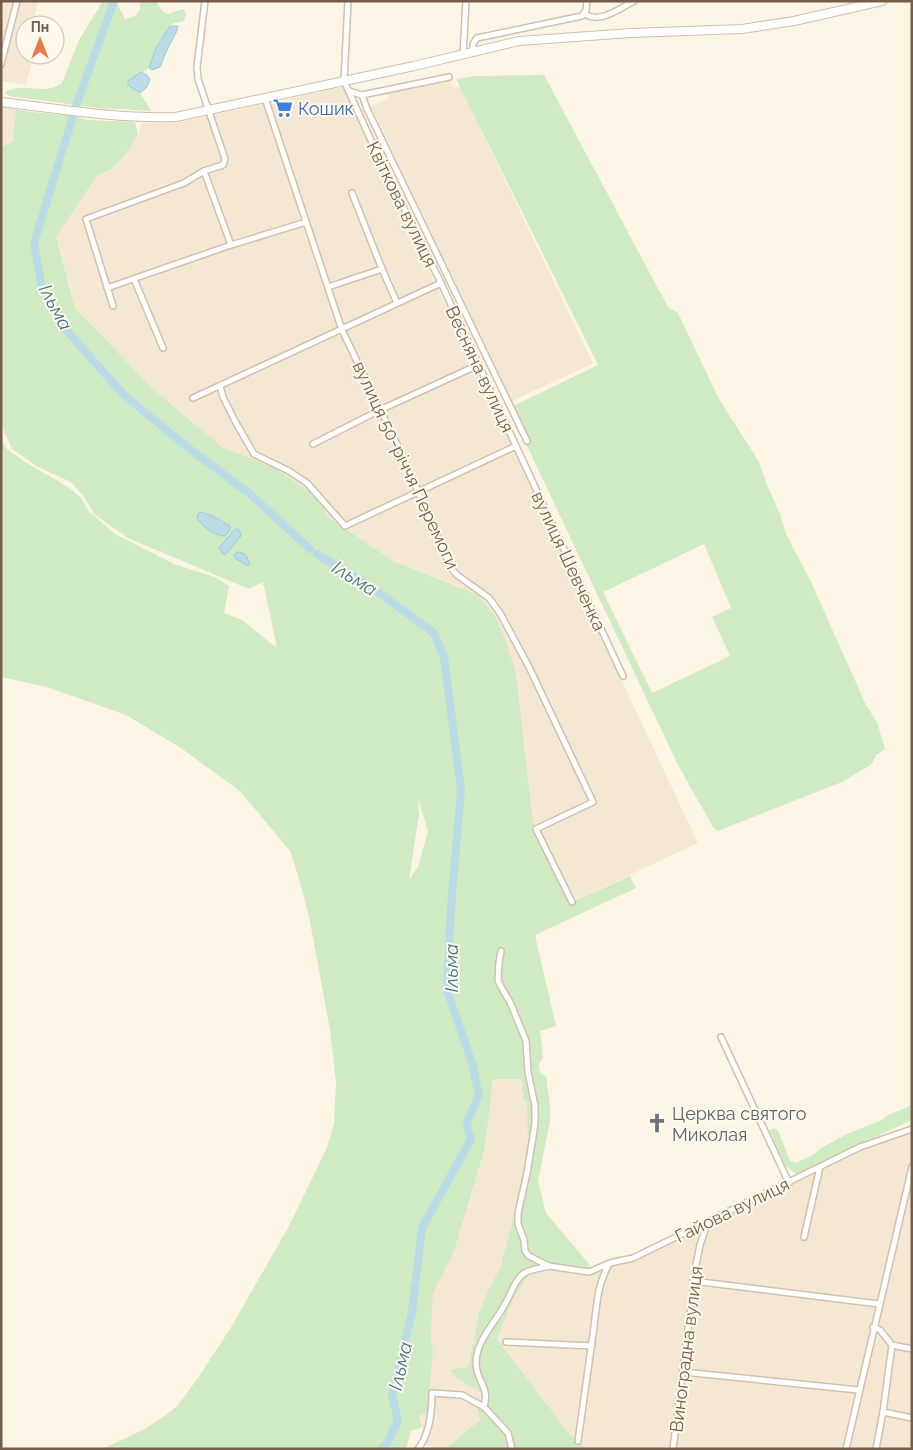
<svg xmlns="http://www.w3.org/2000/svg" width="913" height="1450" font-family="Raleway,sans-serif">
	<rect width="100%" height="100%" fill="#fcf5e5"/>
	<g fill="#f4e8d4">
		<polygon points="1,1 17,1 1,64"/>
		<polygon points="18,1 38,1 33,25 25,25 25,55 34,55 26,85 1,81 1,71"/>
		<polygon points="450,80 454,88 460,86 593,363 512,401 371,107 389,98 387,92"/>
		<polygon points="343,87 698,843 572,902 533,822 516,673 478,595 395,562 328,517 317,497 275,468 222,447 154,390 75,308 56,237 96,177 113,168 138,134 142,123 176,123"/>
		<polygon points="1,102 18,104 13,141 1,147"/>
		<polygon points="493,1079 521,1079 523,1099 527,1101 528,1121 528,1143 522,1187 500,1268 488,1291 473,1339 468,1367 450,1370 457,1378 487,1397 480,1420 445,1449 436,1449 423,1443 422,1427 419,1416 432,1412 430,1391 433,1351 431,1337 433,1293 454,1252 485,1149"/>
		<polygon points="912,1130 912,1449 586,1449 568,1432 497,1339 513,1299 529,1275 547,1269 589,1274 636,1259 876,1140"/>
	</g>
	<g fill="#d0eac4" fill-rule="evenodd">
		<path d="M103,1H116L125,19L135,16L140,9V1H156L162,11L168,14L183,9L186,13L184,21L174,23L170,26L156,48L149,68L128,81V85L140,93L151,111L98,108L9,96L5,92C10,90 16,88 21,88C36,87 49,93 62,83L79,40Z"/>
		<path d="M544,75L668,307L678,313L719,399L759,462L767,485L780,514L786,534L811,582L866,705L877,722L885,749L876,755L872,764L842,782L718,831L713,827L678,765L509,408L598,365L456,79L475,76ZM704,544L731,608L712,617L730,656L652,693L603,592Z"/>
		<path d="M16,110L60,115H72L87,120L135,122L138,134L126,154L113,168L96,177L56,237L75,308L154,390L222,447L275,468L317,497L328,517L395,562L478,595L495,616L505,639L516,673L533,822L572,902L630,876L636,888L535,935L556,1026L540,1031L543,1057L539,1064L540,1073L546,1076L550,1107V1121L538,1181L546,1213L589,1264V1274L547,1269L529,1275L513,1299L497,1339L568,1432L586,1449H445L480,1420L477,1404L484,1407L487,1397L457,1378L449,1370L468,1367L479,1314L488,1291L500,1268L522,1187L528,1143L527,1101L523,1099L521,1079H493L485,1148L454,1252L433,1293L431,1337L433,1351L430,1391L432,1393V1412L419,1416L422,1427L411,1431L406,1449H102L145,1429L166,1415L178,1405L198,1378L230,1329L288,1228L326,1150L334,1124L336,1082L330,1030L309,916L298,875L290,851L241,792L181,748L126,715L47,687L1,677V440L7,449L25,462L68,487L81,498L89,511L115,534L176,565L215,577L229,586L224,613L242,620L277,648L263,582L249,589L128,538L94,514L85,498L71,482L38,467L12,449L4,432L1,419V147L13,141ZM213,516L230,526L221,536L200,523ZM418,799L428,831L418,867L409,880L419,814Z"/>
		<polygon points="912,1105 912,1120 796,1174 786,1166 769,1130 774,1128 778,1130 790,1161 796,1163 813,1155 821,1148 847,1134 882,1120 886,1116"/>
	</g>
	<g fill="#badce6" stroke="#a0cbd7">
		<polygon points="170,26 178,26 177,31 167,50 160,67 152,70 149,68 156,48"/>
		<polygon points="141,72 147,75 150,79 147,87 140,93 128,85 128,81"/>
		<path d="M201,512L213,516L230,526V530L225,536C214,536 203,527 197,518L198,514Z"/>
		<polygon points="235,529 239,529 241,536 225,555 222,553 219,548"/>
		<polygon points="237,552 245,554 250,563 248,566 236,559 234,555"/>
	</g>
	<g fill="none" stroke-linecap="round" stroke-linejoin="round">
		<g stroke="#badce6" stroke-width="8">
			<polyline points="114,1 77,103 34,243 42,289 68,332 123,394 187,447 250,494 310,549"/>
			<polyline points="317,554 371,587 434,633 444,657 461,790 451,907 447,990 472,1063 479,1095 468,1120 467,1126 471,1139 422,1228 412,1312 392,1395 398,1420 388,1442 381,1449"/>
		</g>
		<defs>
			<g id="street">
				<path d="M585,14C600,24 621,8 634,1"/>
				<polyline points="473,53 473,44 477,38 582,16 586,10 587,1"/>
				<polyline points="463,55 466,1"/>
				<polyline points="1,64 17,1"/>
				<polyline points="349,91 362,95 449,77"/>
				<polyline points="362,95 367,109 527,441"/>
				<polyline points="265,98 342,330 404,459 451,568 457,575 489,598 500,613 529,667 593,802 536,829 572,902"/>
				<polyline points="204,171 223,165 225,159 198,79 197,67 205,1"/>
				<polyline points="352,193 382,269 397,303"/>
				<polyline points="134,279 163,348"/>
				<polyline points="328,287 382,269"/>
				<polyline points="107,288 231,245 306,222"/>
				<polyline points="113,306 86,219 184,183 204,171 231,245"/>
				<polyline points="220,386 223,397 235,421 254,454 289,471 307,483 345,526 516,446 441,283 380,160 344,81 348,1"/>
				<polyline points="193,398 441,283"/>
				<polyline points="313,444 380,410 478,365"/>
				<polyline points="516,446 623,676"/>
				<polyline points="501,951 499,963 498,980 501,987 510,1002 526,1041 528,1072 535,1106 535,1124 527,1173 518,1213 518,1224 524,1240 525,1251 529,1256 549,1266 589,1272 610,1263 633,1258 860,1147 912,1129"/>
				<polyline points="721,1037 789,1183"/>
				<polyline points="804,1237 820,1167"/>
				<polyline points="693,1281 879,1304"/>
				<polyline points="873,1327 880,1330 892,1345 912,1349"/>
				<polyline points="506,1342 592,1346"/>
				<polyline points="683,1372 858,1390"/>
				<polyline points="484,1407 508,1433 512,1449"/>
				<polyline points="883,1412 912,1418"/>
				<path d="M578,1441C583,1405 588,1370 593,1334C597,1308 596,1287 609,1264"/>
				<path d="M418,1449C430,1434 432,1411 432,1393L462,1395L484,1407C490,1385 476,1382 476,1363C476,1341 495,1323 505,1304C511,1295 515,1278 526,1272C533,1269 542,1268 549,1266"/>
				<polyline points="673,1449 696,1265 700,1245 708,1222"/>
				<polyline points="846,1449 912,1167"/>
				<polyline points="876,1449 883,1412 892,1345"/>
			</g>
			<path id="secondary" d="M1,102C59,109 118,119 176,117L414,66L519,41L631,33L742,29L794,21L882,1"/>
		</defs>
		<use href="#street" stroke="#d0c0ae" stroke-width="8"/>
		<use href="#secondary" stroke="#d1bea9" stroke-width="10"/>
		<use href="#street" stroke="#fff" stroke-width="5"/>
		<use href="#secondary" stroke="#fff" stroke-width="8"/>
	</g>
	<defs>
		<symbol id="supermarket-bare" viewBox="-9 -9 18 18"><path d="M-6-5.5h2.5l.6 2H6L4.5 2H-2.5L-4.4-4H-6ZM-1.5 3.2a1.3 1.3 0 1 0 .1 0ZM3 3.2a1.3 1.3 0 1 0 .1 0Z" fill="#3f7fe0" stroke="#fff9ec" stroke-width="2.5" paint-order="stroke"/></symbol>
		<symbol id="church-bare" viewBox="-9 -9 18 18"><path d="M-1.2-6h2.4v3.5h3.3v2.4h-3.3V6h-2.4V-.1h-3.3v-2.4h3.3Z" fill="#6b7280" stroke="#fff9ec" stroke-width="2.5" paint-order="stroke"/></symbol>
	</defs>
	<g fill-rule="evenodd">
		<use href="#supermarket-bare" x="269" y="94" width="28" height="28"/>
		<use href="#church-bare" x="643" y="1109" width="28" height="28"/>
	</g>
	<g text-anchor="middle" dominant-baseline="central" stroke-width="4" stroke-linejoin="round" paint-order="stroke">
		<g font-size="18" fill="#366cbe" stroke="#fff9ec" text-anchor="start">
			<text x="298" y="108">Кошик</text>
		</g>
		<g font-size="18" fill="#755d4a" stroke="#fff9ec">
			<text transform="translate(402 204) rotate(64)">Квіткова вулиця</text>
			<text transform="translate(480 369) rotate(65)">Весняна вулиця</text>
			<text transform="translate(406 465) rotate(65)">вулиця 50-річчя Перемоги</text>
			<text transform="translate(569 561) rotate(65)">вулиця Шевченка</text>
			<text transform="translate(732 1210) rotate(-26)">Гайова вулиця</text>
			<text transform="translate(686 1349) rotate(-83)">Виноградна вулиця</text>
		</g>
		<g font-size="18" fill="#5b616d" stroke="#fff9ec" text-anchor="start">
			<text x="672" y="1113">Церква святого<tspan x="672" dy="21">Миколая</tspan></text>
		</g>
		<g font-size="19" font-style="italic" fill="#447888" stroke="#fff9ec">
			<text transform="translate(56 307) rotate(62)">Ільма</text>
			<text transform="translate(355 578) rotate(32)">Ільма</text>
			<text transform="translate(451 968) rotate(-90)">Ільма</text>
			<text transform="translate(400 1366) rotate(-77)">Ільма</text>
		</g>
	</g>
	<rect width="913" height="1450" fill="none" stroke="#755d4a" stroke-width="5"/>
	<g transform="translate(40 40)"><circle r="24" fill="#fff9ec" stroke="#c8bbab"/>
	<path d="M0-4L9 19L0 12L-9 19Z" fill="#e57a4c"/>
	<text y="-8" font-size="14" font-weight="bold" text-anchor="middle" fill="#755d4a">Пн</text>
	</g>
</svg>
